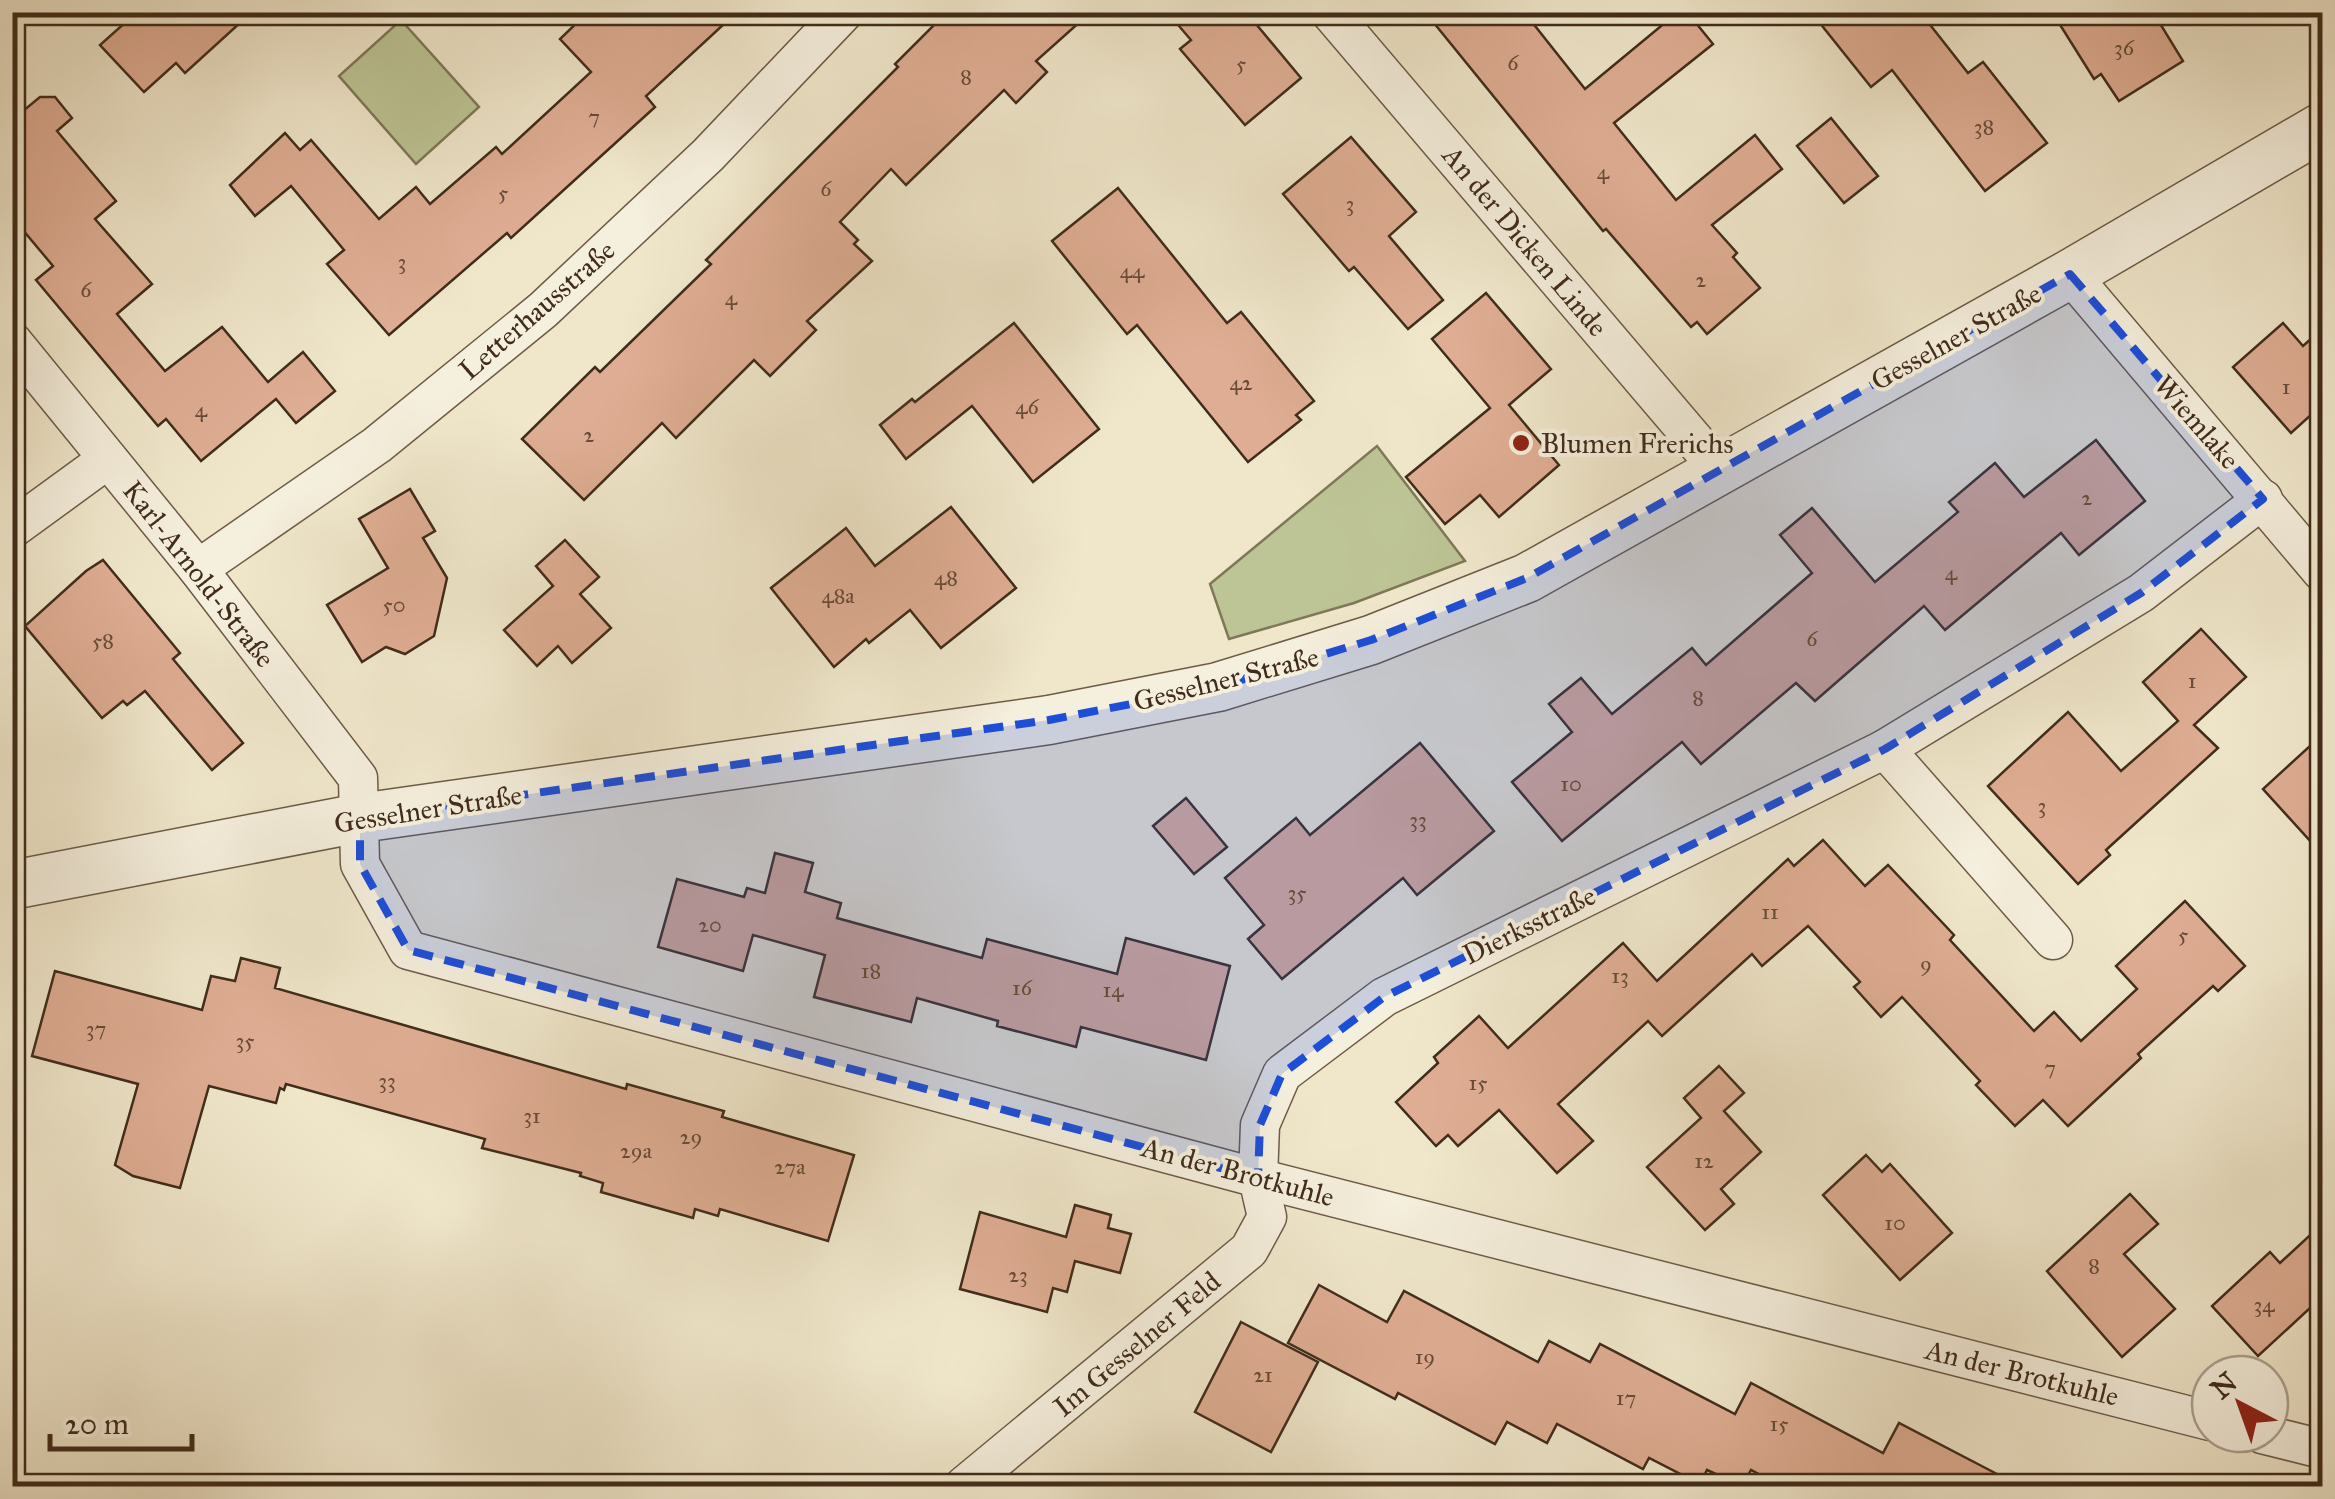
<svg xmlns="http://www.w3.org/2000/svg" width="2335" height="1499" font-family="'IM FELL Great Primer',serif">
	<rect width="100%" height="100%" fill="#f0e7cb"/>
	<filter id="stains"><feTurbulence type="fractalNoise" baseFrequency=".002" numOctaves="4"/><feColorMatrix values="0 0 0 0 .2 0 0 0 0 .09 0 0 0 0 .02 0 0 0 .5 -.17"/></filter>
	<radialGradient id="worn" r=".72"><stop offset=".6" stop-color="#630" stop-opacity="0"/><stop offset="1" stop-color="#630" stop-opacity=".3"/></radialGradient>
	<g fill="#bdc495" stroke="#7f7858" stroke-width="2.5">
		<polygon points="401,20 479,107 416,164 339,76"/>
		<polygon points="1377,446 1465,561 1354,603 1229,639 1210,584"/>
	</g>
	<g fill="#dfad93" stroke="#412c1b" stroke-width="2.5">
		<polygon points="137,12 252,12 185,73 176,63 144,92 100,45"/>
		<polygon points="588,12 737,12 646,96 655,107 511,238 507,233 389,335 327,264 344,250 291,186 255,216 230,185 285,133 300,150 311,140 379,219 416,187 430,204 496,147 502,154 591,72 560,39"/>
		<polygon points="947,12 1091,12 1036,61 1047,72 1016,103 1004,90 906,185 891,169 840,222 858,240 854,244 872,261 807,321 816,330 770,376 754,360 676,438 662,423 584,500 522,439 595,367 600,372 711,264 706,260 898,67 895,64"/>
		<polygon points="1167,12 1246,12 1301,78 1245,125 1180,49 1191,40"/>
		<polygon points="1425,12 1524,12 1585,89 1678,12 1687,12 1713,44 1614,123 1676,200 1755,135 1782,169 1712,225 1737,253 1733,257 1760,288 1707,334 1697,322 1691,327 1606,229 1603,231"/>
		<polygon points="1811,12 1920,12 1968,73 1983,62 2047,143 1985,191 1892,70 1871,87"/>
		<polygon points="2052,12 2153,12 2183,61 2119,101 2101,74 2094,79"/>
		<polygon points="40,97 55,97 72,118 57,131 116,201 95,219 152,284 117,314 165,371 222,327 268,382 303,352 335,391 296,423 276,399 201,461 166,419 158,426 36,280 53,266 12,217 12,120"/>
		<polygon points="1831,118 1878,176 1844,203 1797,146"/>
		<polygon points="1351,137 1416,212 1389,236 1443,300 1408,329 1354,267 1349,271 1283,194"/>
		<polygon points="1118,188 1227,323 1241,312 1314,401 1296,415 1301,420 1248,462 1137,325 1127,334 1052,241"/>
		<polygon points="1486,293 1551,369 1509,405 1559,465 1499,517 1480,495 1445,524 1406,477 1490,408 1432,339"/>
		<polygon points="1014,323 1099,429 1033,482 972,406 906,459 880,425 912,399 915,402"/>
		<polygon points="2283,323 2303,346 2322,329 2322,405 2291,433 2233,367"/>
		<polygon points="2096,440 2145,501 2079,555 2061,533 1945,630 1924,606 1815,701 1796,683 1701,764 1682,742 1562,841 1512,782 1572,732 1549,704 1581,678 1612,714 1692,648 1706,665 1812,573 1780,535 1812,508 1875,582 1958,512 1949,502 1995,463 2024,497"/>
		<polygon points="410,489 435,531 423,538 447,578 434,636 405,654 386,647 362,662 327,605 388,568 359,519"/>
		<polygon points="951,507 1016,588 941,648 910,610 869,643 866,639 834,667 771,588 846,528 875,566"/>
		<polygon points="565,540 599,577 580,594 611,628 572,663 558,646 537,666 504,630 553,586 536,566"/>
		<polygon points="103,560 180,653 173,659 243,743 212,770 145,691 127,705 123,701 102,718 25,626 86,571"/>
		<polygon points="2201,629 2246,677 2194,725 2218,748 2106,850 2110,855 2078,884 1988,786 2068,712 2121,771 2178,721 2143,682"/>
		<polygon points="2322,735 2322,854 2263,789"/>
		<polygon points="1420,743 1494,831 1417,895 1403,878 1282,979 1248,939 1264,925 1225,878 1296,818 1310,835"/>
		<polygon points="1186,798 1227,847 1194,874 1153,826"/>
		<polygon points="1823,840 1865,886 1888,865 1954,935 1950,940 2034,1031 2054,1012 2081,1041 2137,989 2116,966 2185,901 2245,966 2218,991 2213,986 2138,1054 2141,1058 2068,1126 2043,1100 2015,1126 1976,1085 1980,1081 1902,997 1881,1017 1854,987 1860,982 1808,926 1762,966 1752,954 1662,1036 1648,1021 1558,1104 1593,1141 1557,1173 1499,1110 1458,1146 1448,1135 1436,1146 1396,1102 1438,1063 1434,1057 1479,1016 1508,1048 1623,943 1657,981 1788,859 1794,866"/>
		<polygon points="775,853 813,863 805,892 841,903 837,918 982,958 987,939 1117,974 1126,938 1230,966 1206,1060 1081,1027 1076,1047 997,1026 998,1021 917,998 911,1022 814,997 825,955 753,935 743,971 658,947 677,879 744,897 747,888 765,893"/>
		<polygon points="241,958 280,968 275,988 626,1089 627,1084 724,1111 722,1117 854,1155 828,1241 720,1209 718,1216 695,1209 693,1218 601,1192 603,1183 580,1176 581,1173 482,1148 485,1139 286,1084 284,1090 280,1088 276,1103 209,1086 180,1188 133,1176 115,1165 138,1084 32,1056 55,971 202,1010 211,976 235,981"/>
		<polygon points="1719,1066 1744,1093 1724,1111 1761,1152 1721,1189 1734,1204 1705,1230 1647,1167 1701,1118 1684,1098"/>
		<polygon points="1866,1155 1882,1172 1890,1164 1952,1233 1900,1280 1823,1195"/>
		<polygon points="2130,1194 2158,1224 2124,1254 2175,1309 2122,1357 2047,1271"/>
		<polygon points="1075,1205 1111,1215 1108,1228 1131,1234 1120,1273 1075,1261 1067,1292 1053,1288 1047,1312 960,1289 980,1212 1066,1237"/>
		<polygon points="2322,1224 2322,1297 2258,1356 2212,1306 2270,1252 2280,1263"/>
		<polygon points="1319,1285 1387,1322 1404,1291 1538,1362 1549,1341 1590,1362 1600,1344 1735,1414 1751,1383 1883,1453 1899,1423 2020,1486 1781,1486 1751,1470 1742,1486 1707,1470 1700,1484 1649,1458 1643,1469 1557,1424 1547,1443 1507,1422 1495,1444 1398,1393 1395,1399 1288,1343"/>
		<polygon points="1241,1322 1318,1362 1271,1452 1195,1412"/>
	</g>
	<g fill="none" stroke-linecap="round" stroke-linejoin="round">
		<defs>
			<g id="minor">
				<polyline points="1330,12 1719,469"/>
				<polyline points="2070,274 2322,572"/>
				<polyline points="12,341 198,569 358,778 360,864 408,950 1258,1178 2210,1421"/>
				<polyline points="12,529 108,459"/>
				<polyline points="198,569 377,445 543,310 708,155 844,12"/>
				<polyline points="1885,749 2053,940"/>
				<polyline points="2262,1434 2322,1449"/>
				<polyline points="964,1486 1249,1250 1267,1217 1258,1178 1260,1125 1282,1074 1384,997 1885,749 2141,593 2263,499"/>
			</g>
			<polyline id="tertiary" points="12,885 360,818 1049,720 1218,687 1371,640 1527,578 2070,274 2322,127"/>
		</defs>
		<use href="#minor" stroke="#6d5b47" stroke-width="41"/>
		<use href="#tertiary" stroke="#6d5b47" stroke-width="51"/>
		<use href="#minor" stroke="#f5efdd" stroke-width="38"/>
		<use href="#tertiary" stroke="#f5efdd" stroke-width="48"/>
	</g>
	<path fill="#1d4ed8" fill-opacity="0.2" stroke="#1d4ed8" stroke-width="8" stroke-dasharray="20 12" stroke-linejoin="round" d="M2070,274L2263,499L2141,593L1885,749L1384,997L1282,1074L1260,1125L1258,1178L408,950L360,864V818L1049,720L1218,687L1371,640L1527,578Z"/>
	<circle fill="#8f2418" stroke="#f5efdd" stroke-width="4" cx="1521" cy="443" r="10"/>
	<g text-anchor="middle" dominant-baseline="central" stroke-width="8" stroke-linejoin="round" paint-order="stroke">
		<g font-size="22" fill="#684c39">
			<text x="2124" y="47">36</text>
			<text x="1513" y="62">6</text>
			<text x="1241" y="63">5</text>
			<text x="966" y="76">8</text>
			<text x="594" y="116">7</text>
			<text x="1984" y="126">38</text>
			<text x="1603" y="171">4</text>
			<text x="826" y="188">6</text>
			<text x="503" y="192">5</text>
			<text x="1350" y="203">3</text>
			<text x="402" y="261">3</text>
			<text x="1132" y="270">44</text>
			<text x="1701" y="279">2</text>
			<text x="86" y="289">6</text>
			<text x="731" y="297">4</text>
			<text x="1241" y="382">42</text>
			<text x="2286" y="386">1</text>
			<text x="1027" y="406">46</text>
			<text x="201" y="409">4</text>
			<text x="589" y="434">2</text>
			<text x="2087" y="497">2</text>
			<text x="1951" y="572">4</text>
			<text x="946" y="577">48</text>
			<text x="838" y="595">48a</text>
			<text x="394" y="604">50</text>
			<text x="1812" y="638">6</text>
			<text x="103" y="640">58</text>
			<text x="2192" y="680">1</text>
			<text x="1698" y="697">8</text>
			<text x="1571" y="783">10</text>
			<text x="2042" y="805">3</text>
			<text x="1418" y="819">33</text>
			<text x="1297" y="892">35</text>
			<text x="1770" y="911">11</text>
			<text x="710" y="924">20</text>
			<text x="2183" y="934">5</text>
			<text x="1926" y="963">9</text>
			<text x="871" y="970">18</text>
			<text x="1620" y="975">13</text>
			<text x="1022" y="987">16</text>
			<text x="1113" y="989">14</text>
			<text x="96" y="1028">37</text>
			<text x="245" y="1040">35</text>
			<text x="2050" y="1067">7</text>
			<text x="387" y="1080">33</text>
			<text x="1478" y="1082">15</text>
			<text x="532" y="1115">31</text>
			<text x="691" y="1136">29</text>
			<text x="636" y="1150">29a</text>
			<text x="1704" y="1160">12</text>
			<text x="790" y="1166">27a</text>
			<text x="1895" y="1222">10</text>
			<text x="2094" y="1265">8</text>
			<text x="1018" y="1274">23</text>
			<text x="2264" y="1304">34</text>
			<text x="1425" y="1356">19</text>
			<text x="1263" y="1374">21</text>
			<text x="1626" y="1397">17</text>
			<text x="1779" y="1423">15</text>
		</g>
		<g font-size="28" fill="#412c1b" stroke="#f5efdd">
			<text transform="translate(1525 241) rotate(50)">An der Dicken Linde</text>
			<text transform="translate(537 310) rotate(-41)">Letterhausstraße</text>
			<text transform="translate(1956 337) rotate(-29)">Gesselner Straße</text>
			<text transform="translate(2197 422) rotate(49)">Wiemlake</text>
			<text transform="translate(199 574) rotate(52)">Karl-Arnold-Straße</text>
			<text transform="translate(1226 679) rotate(-14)">Gesselner Straße</text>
			<text transform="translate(428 809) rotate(-9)">Gesselner Straße</text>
			<text transform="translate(1529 925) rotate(-26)">Dierksstraße</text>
			<text transform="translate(1238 1172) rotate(15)">An der Brotkuhle</text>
			<text transform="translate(1137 1344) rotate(-40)">Im Gesselner Feld</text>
			<text transform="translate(2022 1373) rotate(14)">An der Brotkuhle</text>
		</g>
		<g font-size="28" fill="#412c1b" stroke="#f5efdd" text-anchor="start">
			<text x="1541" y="443">Blumen Frerichs</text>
		</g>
	</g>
	<rect width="2335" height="1499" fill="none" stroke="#f0e7cb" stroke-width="50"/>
	<rect x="15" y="15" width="2305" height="1469" fill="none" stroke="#412c1b" stroke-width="5"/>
	<rect x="25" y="25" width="2285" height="1449" fill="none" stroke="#412c1b" stroke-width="2.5"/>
	<g transform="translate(2240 1404) rotate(319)"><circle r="48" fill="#f5efdd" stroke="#ada18f" stroke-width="2.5"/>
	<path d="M0-8L18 38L0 25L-18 38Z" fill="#8f2418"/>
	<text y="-15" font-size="28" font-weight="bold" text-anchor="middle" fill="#412c1b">N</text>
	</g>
	<path d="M50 1434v15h142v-15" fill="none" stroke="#412c1b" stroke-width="5"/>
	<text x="65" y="1434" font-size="30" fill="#412c1b" stroke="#f5efdd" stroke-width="8" paint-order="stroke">20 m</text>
	<rect width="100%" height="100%" filter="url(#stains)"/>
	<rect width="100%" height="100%" fill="url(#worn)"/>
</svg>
